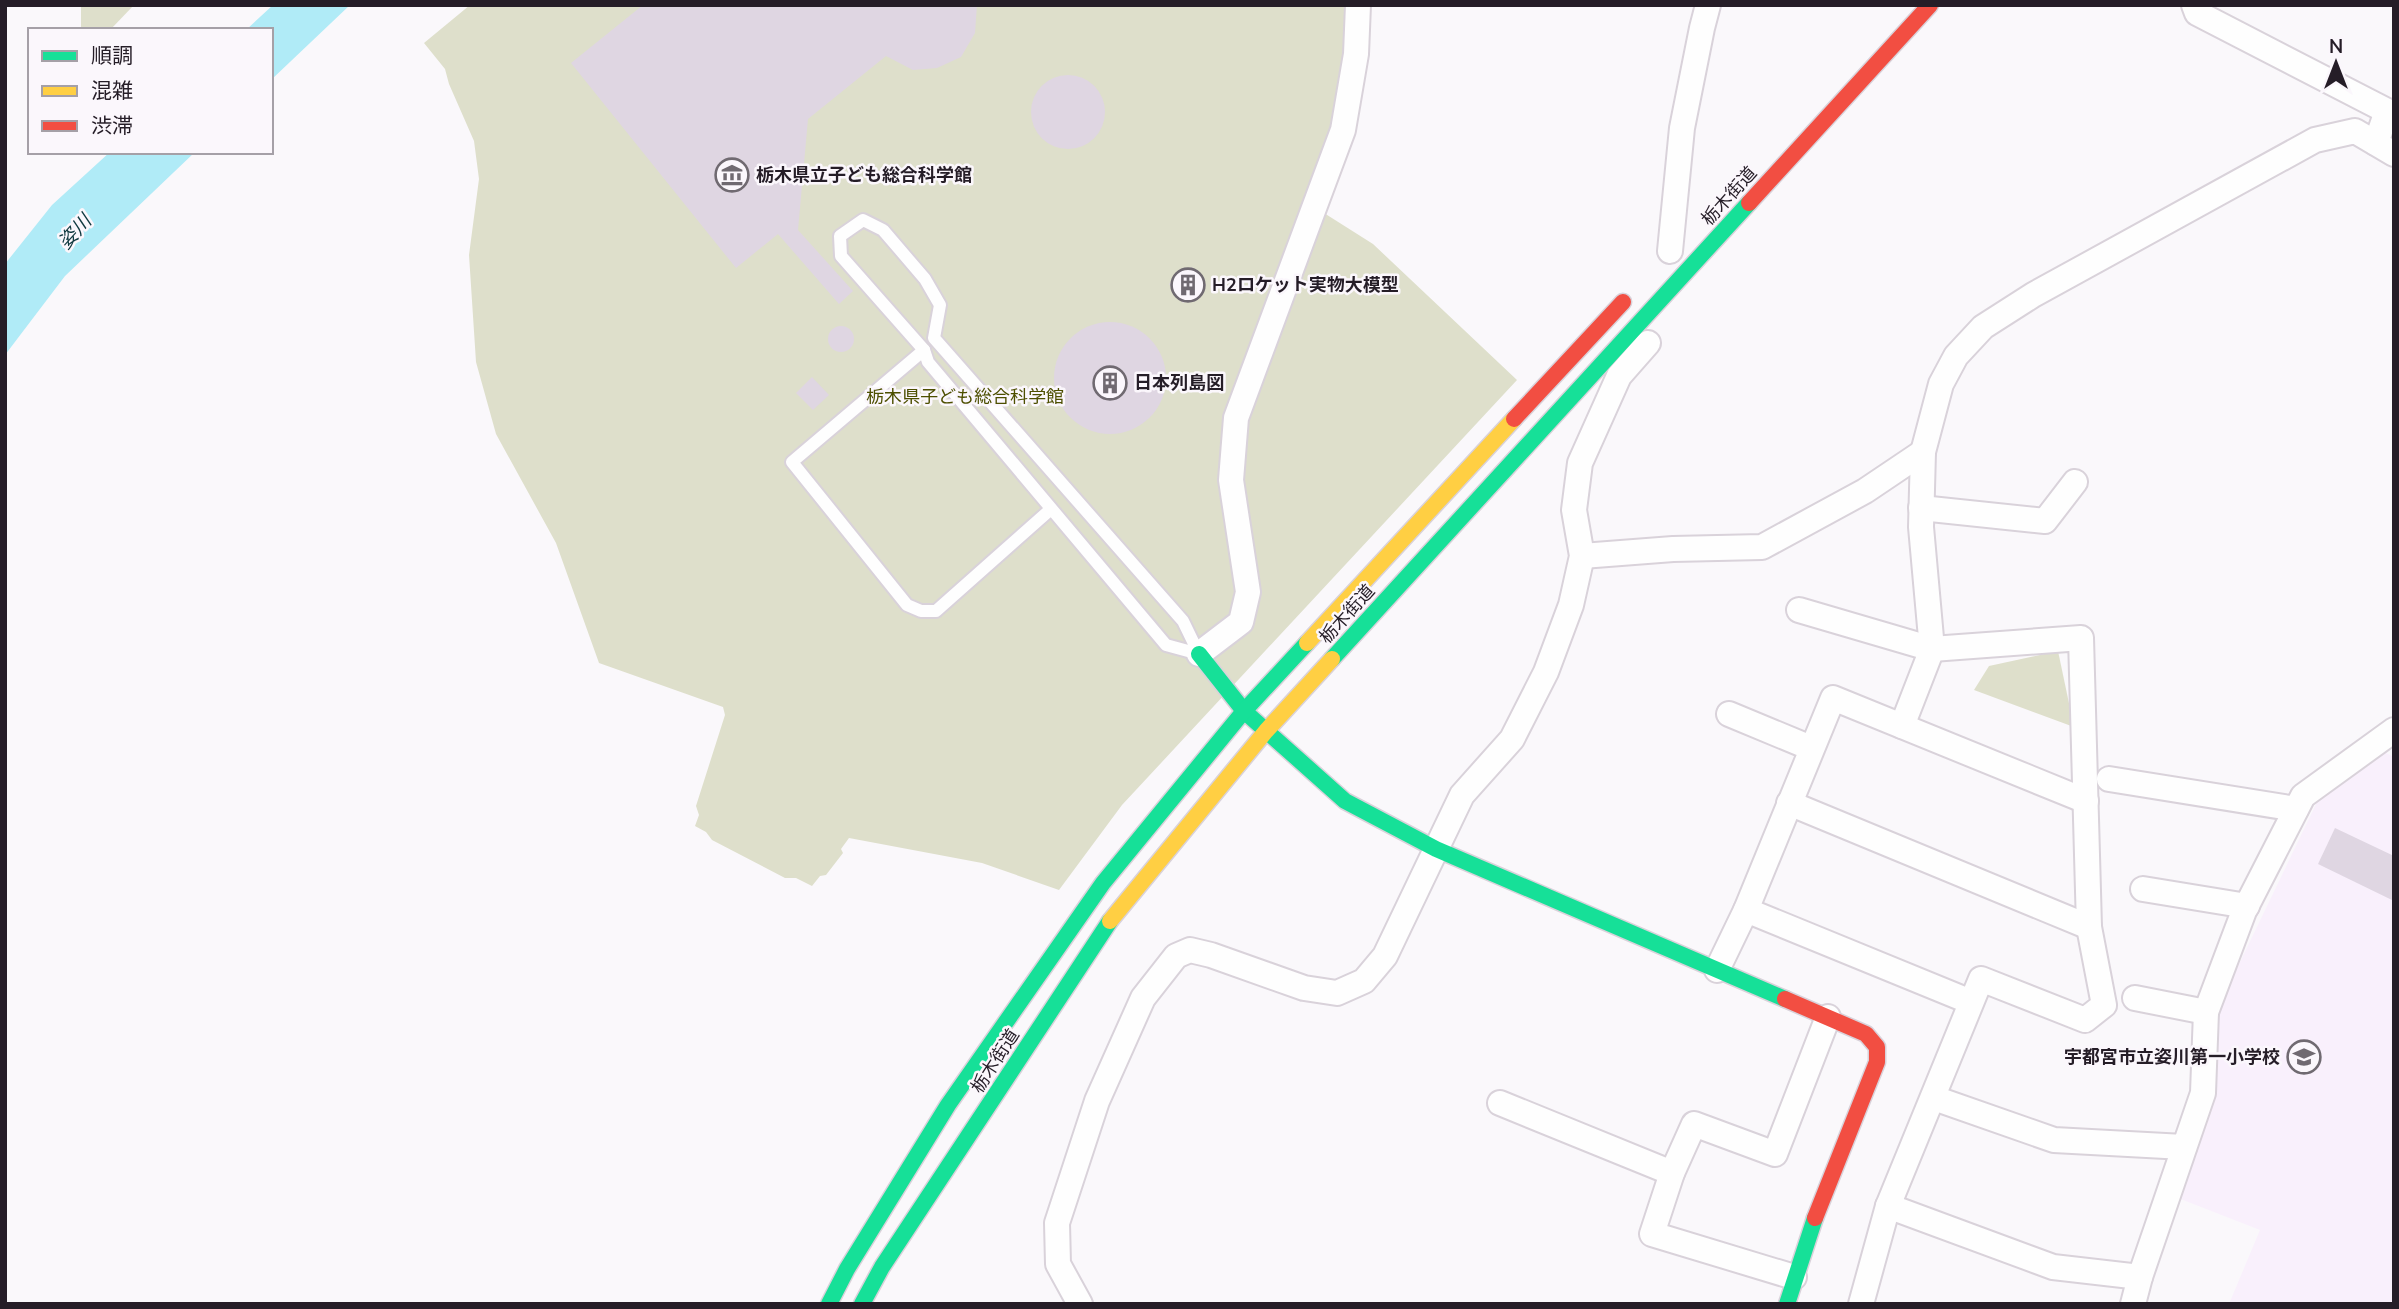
<svg xmlns="http://www.w3.org/2000/svg" width="2399" height="1309" font-family="'Nunito Sans','Noto Sans JP',sans-serif">
	<rect width="100%" height="100%" fill="#faf8fb"/>
	<polygon fill="#f9f0fc" points="2376,748 2394,757 2394,1304 2229,1304 2260,1230 2178,1198 2215,1100 2215,1014 2319,798"/>
	<g fill="#dedfcb">
		<polygon points="81,5 134,5 110,30 81,30"/>
		<polygon points="470,5 1348,5 1345,55 1331,128 1305,201 1373,244 1517,380 1122,805 1059,890 982,863 849,838 841,849 843,853 826,875 820,876 812,886 796,878 785,878 712,840 706,832 695,826 699,815 696,806 725,715 723,707 599,663 556,543 496,434 476,362 469,255 479,179 474,141 449,84 445,69 424,43"/>
		<polygon points="2058,651 2074,727 1974,690 1989,666"/>
	</g>
	<g fill="#b0ebf7">
		<polygon points="273,5 350,5 271,80 271,30 246,30"/>
		<polygon points="110,152 195,152 65,276 5,355 5,264 52,205"/>
	</g>
	<g fill="#dfd6e2">
		<polygon points="643,5 977,5 975,33 961,57 937,68 913,70 886,56 808,119 798,230 853,291 839,304 778,234 736,268 571,63"/>
		<circle cx="1068" cy="112" r="37"/>
		<polygon points="1192,267 1206,285 1183,303 1169,284"/>
		<circle cx="1110" cy="378" r="56"/>
		<circle cx="841" cy="339" r="13"/>
		<polygon points="812,377 829,395 813,410 796,393"/>
		<polygon points="2335,828 2394,856 2394,901 2318,864"/>
	</g>
	<g fill="none" stroke-linecap="round" stroke-linejoin="round">
		<defs>
			<g id="lane">
				<polygon points="863,220 883,230 925,279 940,305 934,338 1183,621 1199,654 1166,645 928,362 924,350 841,256 840,236"/>
				<polyline points="924,350 792,462 907,605 921,611 936,611 1051,509"/>
			</g>
			<g id="street">
				<polyline points="2194,5 2197,13 2387,111 2376,143"/>
				<polyline points="1670,251 1682,128 1702,28 1708,5"/>
				<polyline points="1921,508 2045,521 2075,482"/>
				<polyline points="1582,556 1673,549 1762,547 1865,491 1923,452"/>
				<polyline points="1799,610 1932,649 2081,638 2089,927 2104,1005 2085,1020 1981,979 1888,1206 1861,1304"/>
				<polyline points="1199,654 1241,622 1248,592 1231,480 1236,418 1343,130 1356,54 1358,5"/>
				<polyline points="1729,714 1811,748"/>
				<polyline points="1902,726 1932,649 1921,527 1923,452 1941,384 1956,356 1983,327 2033,295 2315,140 2355,131 2394,154"/>
				<polyline points="2109,779 2296,809"/>
				<polyline points="1789,803 2089,927"/>
				<polyline points="2143,889 2247,906"/>
				<polyline points="1746,910 1971,1002"/>
				<polyline points="1717,970 1746,910 1833,698 2086,801"/>
				<polyline points="2135,998 2206,1012"/>
				<polyline points="1934,1098 2054,1140 2184,1147"/>
				<polyline points="1500,1103 1672,1173"/>
				<polyline points="1888,1206 2053,1267 2140,1277 2203,1093 2206,1012 2244,911 2303,796 2394,730"/>
				<polyline points="1794,1277 1652,1234 1672,1173 1694,1124 1775,1154 1828,1017"/>
				<polyline points="1080,1304 1058,1264 1057,1223 1097,1101 1143,998 1176,956 1190,950 1211,955 1304,988 1337,993 1364,981 1385,956 1462,795 1512,739 1546,672 1571,605 1582,556 1574,510 1580,463 1619,376 1648,343"/>
				<polyline points="2133,1304 2140,1277"/>
			</g>
			<g id="fast">
				<polyline points="1199,654 1244,711 1345,801 1436,849 1785,999"/>
				<polyline points="1332,659 1749,203"/>
				<polyline points="829,1304 847,1269 948,1105 1103,883 1244,711 1307,643"/>
				<polyline points="862,1304 882,1267 1110,921"/>
				<polyline points="1787,1304 1815,1218"/>
			</g>
			<g id="slow">
				<polyline points="1307,643 1514,419"/>
				<polyline points="1110,921 1266,731 1332,659"/>
			</g>
			<g id="jam">
				<polyline points="1749,203 1930,5"/>
				<polyline points="1514,419 1623,302"/>
				<polyline points="1785,999 1866,1034 1877,1047 1877,1062 1815,1218"/>
			</g>
		</defs>
		<use href="#lane" stroke="#d9d2da" stroke-width="16"/>
		<use href="#street" stroke="#d9d2da" stroke-width="28"/>
		<use href="#fast" stroke="#d9d2da" stroke-width="19"/>
		<use href="#slow" stroke="#d9d2da" stroke-width="19"/>
		<use href="#jam" stroke="#d9d2da" stroke-width="19"/>
		<use href="#lane" stroke="#fefefe" stroke-width="12"/>
		<use href="#street" stroke="#fefefe" stroke-width="24"/>
		<use href="#fast" stroke="#16e098" stroke-width="16"/>
		<use href="#slow" stroke="#ffcf43" stroke-width="16"/>
		<use href="#jam" stroke="#f24e42" stroke-width="16"/>
	</g>
	<defs>
		<symbol id="museum-ring" viewBox="-11 -11 22 22"><circle r="9.5" fill="#fbf7fc" stroke="#706a71" stroke-width="1.5"/><path d="M0-6L6-3V-2H-6V-3ZM-5-1h2V3h-2ZM-1-1h2V3h-2ZM3-1h2V3H3ZM-6 4H6V6H-6Z" fill="#706a71"/></symbol>
		<symbol id="building-ring" viewBox="-11 -11 22 22"><circle r="9.5" fill="#fbf7fc" stroke="#706a71" stroke-width="1.5"/><path d="M-4-6H4V6H1V3H-1V6H-4ZM-2.5-4.3h1.7v1.8h-1.7ZM.8-4.3h1.7v1.8H.8ZM-2.5-1h1.7V.8h-1.7ZM.8-1h1.7V.8H.8Z" fill="#706a71"/></symbol>
		<symbol id="school-ring" viewBox="-11 -11 22 22"><circle r="9.5" fill="#fbf7fc" stroke="#706a71" stroke-width="1.5"/><path d="M0-5L7-2L0 1L-7-2ZM-4 1L0 2.5L4 1V4Q0 6-4 4Z" fill="#706a71"/></symbol>
	</defs>
	<g fill-rule="evenodd">
		<use href="#museum-ring" x="713" y="156" width="38" height="38"/>
		<use href="#building-ring" x="1169" y="266" width="38" height="38"/>
		<use href="#building-ring" x="1091" y="364" width="38" height="38"/>
		<use href="#school-ring" x="2285" y="1038" width="38" height="38"/>
	</g>
	<g text-anchor="middle" dominant-baseline="central" stroke-width="5" stroke-linejoin="round" paint-order="stroke">
		<g font-size="18" font-weight="bold" fill="#251d27" stroke="#fbf7fc" text-anchor="start">
			<text x="756" y="175">栃木県立子ども総合科学館</text>
			<text x="1212" y="285">H2ロケット実物大模型</text>
			<text x="1134" y="383">日本列島図</text>
			<text x="2280" y="1057" text-anchor="end">宇都宮市立姿川第一小学校</text>
		</g>
		<g font-size="18" fill="#251d27" stroke="#fbf7fc">
			<text transform="translate(1729 196) rotate(-48)">栃木街道</text>
			<text transform="translate(1347 614) rotate(-48)">栃木街道</text>
			<text transform="translate(995 1061) rotate(-57)">栃木街道</text>
		</g>
		<g font-size="18" fill="#4d4f00" stroke="#fbf7fc">
			<text x="965" y="397">栃木県子ども総合科学館</text>
		</g>
		<g font-size="19" font-style="italic" fill="#0f383f" stroke="#fbf7fc">
			<text transform="translate(75 232) rotate(-48)">姿川</text>
		</g>
	</g>
	<rect width="2399" height="1309" fill="none" stroke="#251d27" stroke-width="14"/>
	<rect x="28" y="28" width="245" height="126" fill="#fbf7fc" stroke="#a5a0a7" stroke-width="2"/>
	<rect x="42" y="51" width="35" height="10" fill="#16e098" stroke="#a5a0a7" stroke-width="2"/>
	<text x="91" y="63" font-size="21" fill="#251d27">順調</text>
	<rect x="42" y="86" width="35" height="10" fill="#ffcf43" stroke="#a5a0a7" stroke-width="2"/>
	<text x="91" y="98" font-size="21" fill="#251d27">混雑</text>
	<rect x="42" y="121" width="35" height="10" fill="#f24e42" stroke="#a5a0a7" stroke-width="2"/>
	<text x="91" y="133" font-size="21" fill="#251d27">渋滞</text>
	<g transform="translate(2336 63)" stroke="#fbf7fc" stroke-width="5" paint-order="stroke">
	<path d="M0-5L12 26L0 18L-12 26Z" fill="#251d27"/>
	<text y="-10" font-size="19" font-weight="bold" text-anchor="middle" fill="#251d27">N</text>
	</g>
</svg>
